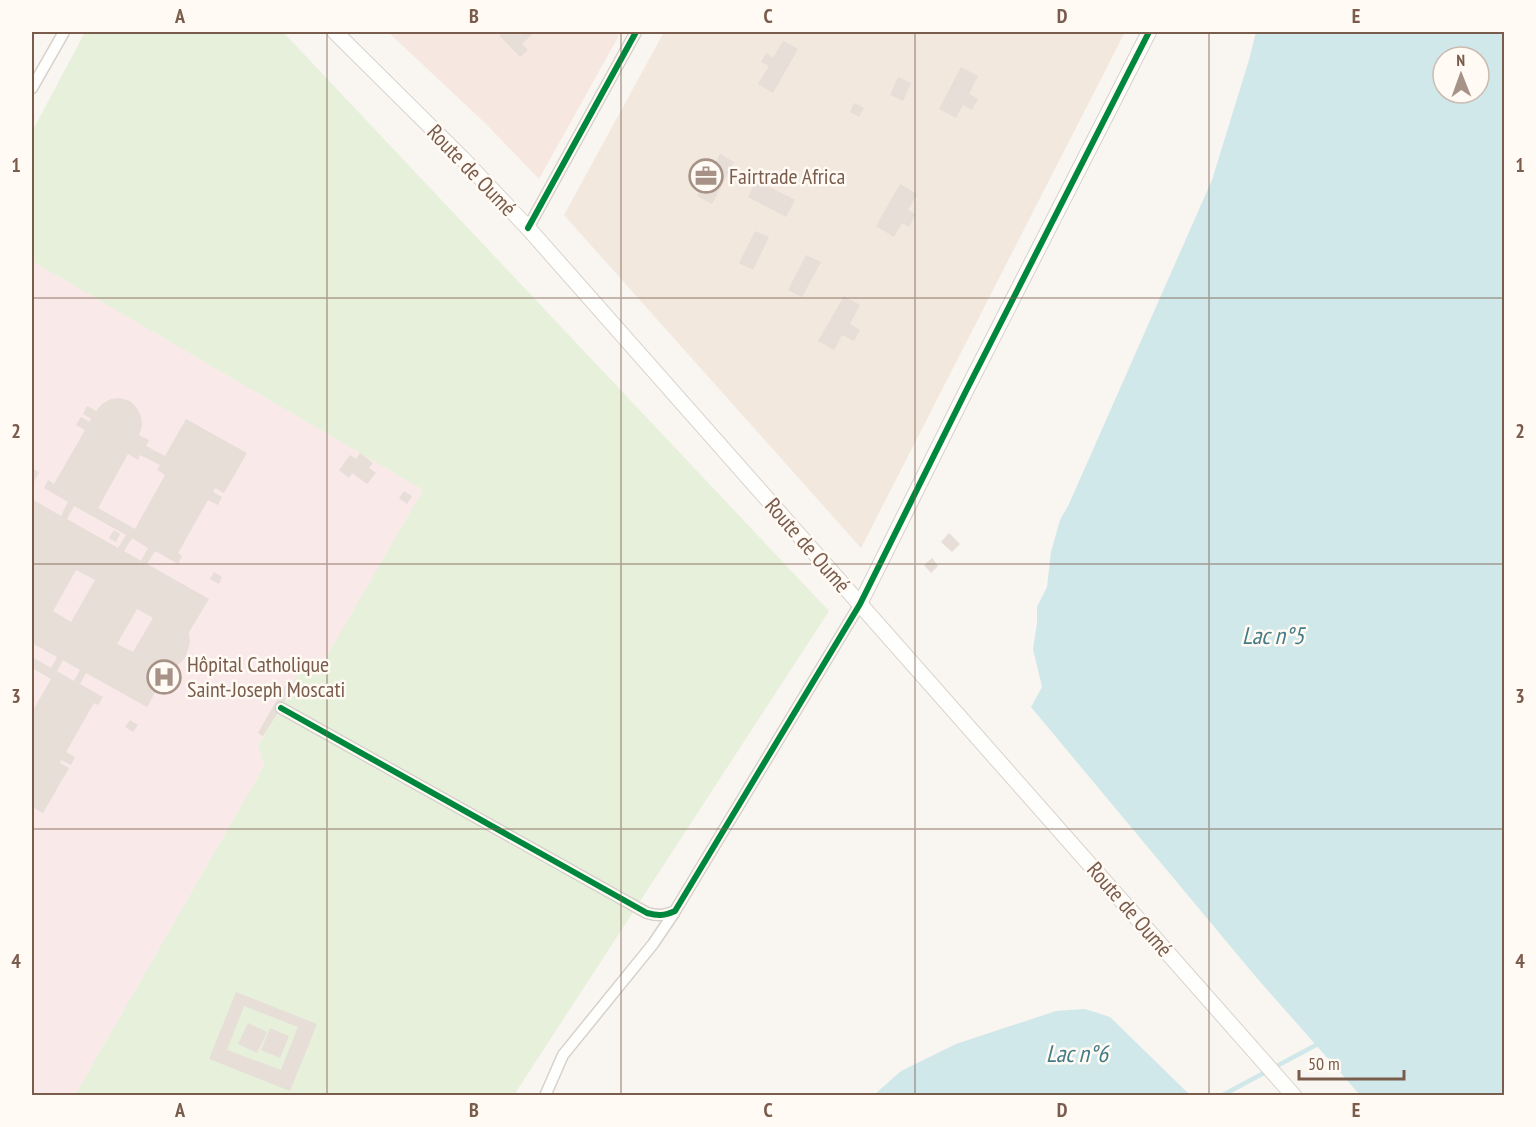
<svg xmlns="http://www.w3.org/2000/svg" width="1536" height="1127" font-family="'PT Sans Narrow',sans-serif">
	<rect width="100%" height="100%" fill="#f9f5f0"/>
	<polygon fill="#f2e8de" points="664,32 1125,32 861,548 564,215"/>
	<polygon fill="#f6e8e1" points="388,32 621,32 539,179 486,124"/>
	<polygon fill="#fae9e9" points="32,261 423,490 321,667 281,708 258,745 264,766 75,1095 32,1096"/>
	<polygon fill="#e7f0db" points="85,32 283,32 829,611 514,1095 75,1095 264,766 258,745 281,708 300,669 321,666 423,490 32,261 32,132"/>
	<g fill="#d0e8ea" fill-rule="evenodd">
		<path d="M1256,32H1504V1095H1360L1256,977L1031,707L1042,687L1033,649L1037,623V607L1047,587L1051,552L1060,520L1069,504L1212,180L1249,60ZM1443,57H1479V93H1443Z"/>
		<polygon points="1085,1009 1110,1017 1190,1095 874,1095 901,1071 956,1044 1056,1011"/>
	</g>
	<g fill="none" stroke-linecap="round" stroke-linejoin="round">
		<polyline stroke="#d0e8ea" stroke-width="4.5" points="1221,1096 1316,1045"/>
	</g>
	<g fill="#e6ded7" fill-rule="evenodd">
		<polygon points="503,32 535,32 522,44 528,50 520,57 499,35"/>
		<polygon points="783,41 798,49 773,93 758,84 769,66 761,62 766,53 773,58"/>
		<polygon points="961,67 978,76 969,94 978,99 972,110 963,105 956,118 939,109"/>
		<polygon points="898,77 911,83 903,101 890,95"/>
		<polygon points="854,103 864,108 859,117 850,112"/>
		<polygon points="720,154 734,162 712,204 697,196"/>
		<polygon points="756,180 795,200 786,217 748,197"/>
		<polygon points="900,184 917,194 908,210 916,214 909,227 902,223 894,237 876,226"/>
		<polygon points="755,231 769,237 753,270 739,263"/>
		<polygon points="806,255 821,262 802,297 788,290"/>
		<polygon points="844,296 860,305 850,324 860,330 854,341 842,335 834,350 818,341"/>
		<path d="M120,398L130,401L137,408L141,416L142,426L139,435L149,440L146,446L165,456L186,419L247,453L224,493L215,488L213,492L222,497L218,505L208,500L178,553L182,556L178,564L155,551L147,564L209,599L189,632L190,643L185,658L176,667L166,673L147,707L86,673L80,684L103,697L98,705L94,703L66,752L75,757L71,765L61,760L60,763L69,768L43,813L32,807V712L51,679L32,668V657L51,668L57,657L32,643V499L61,516L68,502L44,488L48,480L54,484L85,430L76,425L81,417L90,422L91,419L83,414L87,406L96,411L102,404L111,399ZM128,454L138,460L140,455L160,465L157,470L165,475L135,529L98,508ZM74,506L126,535L118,548L67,519ZM132,538L148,548L141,561L124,551ZM76,570L95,580L71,622L53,611ZM137,609L153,618L133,652L117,644ZM63,660L80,670L74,681L57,671Z"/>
		<polygon points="360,453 373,463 369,468 376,473 367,484 352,473 349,478 339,470 350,455 356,459"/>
		<polygon points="32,468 39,472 32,486"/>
		<polygon points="404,491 412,496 407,504 399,498"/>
		<polygon points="114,530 120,534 116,542 109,538"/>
		<polygon points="949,533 960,544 952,552 941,542"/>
		<polygon points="932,558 938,566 931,573 924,565"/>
		<polygon points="214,572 222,577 219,584 210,579"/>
		<polygon points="287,682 292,685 281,708 263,736 258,733"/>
		<polygon points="130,720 138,725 133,732 125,727"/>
		<path d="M236,992L317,1024L290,1091L209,1059ZM244,1006L298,1027L281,1070L227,1050Z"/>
		<polygon points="248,1023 267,1032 257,1053 238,1044"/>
		<polygon points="270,1028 289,1036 280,1058 261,1050"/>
	</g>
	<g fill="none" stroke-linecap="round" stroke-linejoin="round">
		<defs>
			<g id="minor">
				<polyline points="32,88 64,32"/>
				<polyline points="528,228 636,32"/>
				<path d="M281,708L647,913C658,916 664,916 675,911L860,604"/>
				<polyline points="545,1096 563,1055 653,944 674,913"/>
			</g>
			<polyline id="tertiary" points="860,604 966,391 1149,32"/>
			<polyline id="secondary" points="335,32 462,158 528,228 1294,1096"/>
		</defs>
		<use href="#minor" stroke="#d7d1cb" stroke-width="13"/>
		<use href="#tertiary" stroke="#d7d1cb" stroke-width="16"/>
		<use href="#secondary" stroke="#d9d2cb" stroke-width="17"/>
		<use href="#minor" stroke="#fefefd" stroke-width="10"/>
		<use href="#tertiary" stroke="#fefefd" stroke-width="14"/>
		<use href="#secondary" stroke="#fefefd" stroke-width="15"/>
		<defs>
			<g id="cycleway">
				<polyline points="528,228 636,32"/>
				<path d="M281,708L647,913C658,916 664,916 675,911L860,604L966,391L1149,32"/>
			</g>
		</defs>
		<use href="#cycleway" stroke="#fffaf3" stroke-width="10"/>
		<use href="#cycleway" stroke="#00873e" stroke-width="6"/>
	</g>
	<path fill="none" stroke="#7a5c4d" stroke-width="1.5" stroke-opacity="0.55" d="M327,32V1096M621,32V1096M915,32V1096M1209,32V1096M32,298H1504M32,564H1504M32,829H1504"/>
	<defs>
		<symbol id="office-ring" viewBox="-11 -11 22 22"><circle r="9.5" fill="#fffaf3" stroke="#a69286" stroke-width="1.5"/><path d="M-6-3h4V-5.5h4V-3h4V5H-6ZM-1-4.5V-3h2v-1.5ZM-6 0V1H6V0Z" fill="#a69286"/></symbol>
		<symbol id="hospital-ring" viewBox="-11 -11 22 22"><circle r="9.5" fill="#fffaf3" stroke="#a69286" stroke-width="1.5"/><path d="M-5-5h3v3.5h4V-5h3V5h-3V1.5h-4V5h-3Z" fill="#a69286"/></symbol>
	</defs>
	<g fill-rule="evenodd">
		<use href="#office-ring" x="687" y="157" width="38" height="38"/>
		<use href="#hospital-ring" x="145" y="658" width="38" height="38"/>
	</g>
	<g text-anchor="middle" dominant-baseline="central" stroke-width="5" stroke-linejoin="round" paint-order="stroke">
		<g font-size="22" fill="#7a5c4d" stroke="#fffaf3">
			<text transform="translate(472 170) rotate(46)">Route de Oumé</text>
			<text transform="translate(808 545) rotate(49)">Route de Oumé</text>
			<text transform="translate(1130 909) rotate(49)">Route de Oumé</text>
		</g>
		<g font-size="22" fill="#7a5c4d" stroke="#fffaf3" text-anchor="start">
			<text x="729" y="176">Fairtrade Africa</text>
			<text x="187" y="664">Hôpital Catholique<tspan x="187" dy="25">Saint-Joseph Moscati</tspan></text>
		</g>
		<g font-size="24" font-style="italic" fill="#437c86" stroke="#fffaf3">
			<text x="1273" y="635">Lac n°5</text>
			<text x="1077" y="1053">Lac n°6</text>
		</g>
	</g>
	<rect width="1536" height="1127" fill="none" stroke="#fffaf3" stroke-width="66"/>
	<g transform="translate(1461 75) rotate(359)"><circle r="28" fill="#fffaf3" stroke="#cabbb1" stroke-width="1.5"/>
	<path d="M0-4.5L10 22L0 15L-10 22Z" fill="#a69286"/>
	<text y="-9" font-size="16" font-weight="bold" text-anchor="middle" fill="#7a5c4d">N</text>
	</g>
	<path d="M1299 1070v9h105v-9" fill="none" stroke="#7a5c4d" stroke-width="3"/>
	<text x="1308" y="1070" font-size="18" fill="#7a5c4d" stroke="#fffaf3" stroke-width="4.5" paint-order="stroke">50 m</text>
	<rect x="33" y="33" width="1470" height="1061" fill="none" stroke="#7a5c4d" stroke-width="2"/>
	<g font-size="20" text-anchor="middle" font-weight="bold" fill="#7a5c4d">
		<text x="180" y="23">A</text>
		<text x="474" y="23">B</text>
		<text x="768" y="23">C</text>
		<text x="1062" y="23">D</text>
		<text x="1356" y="23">E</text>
		<text x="16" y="172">1</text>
		<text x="1520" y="172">1</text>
		<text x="16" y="438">2</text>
		<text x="1520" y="438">2</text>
		<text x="16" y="703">3</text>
		<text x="1520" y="703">3</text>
		<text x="16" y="968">4</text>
		<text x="1520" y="968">4</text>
		<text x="180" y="1117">A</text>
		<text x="474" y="1117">B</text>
		<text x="768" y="1117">C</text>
		<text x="1062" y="1117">D</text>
		<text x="1356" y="1117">E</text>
	</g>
</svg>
